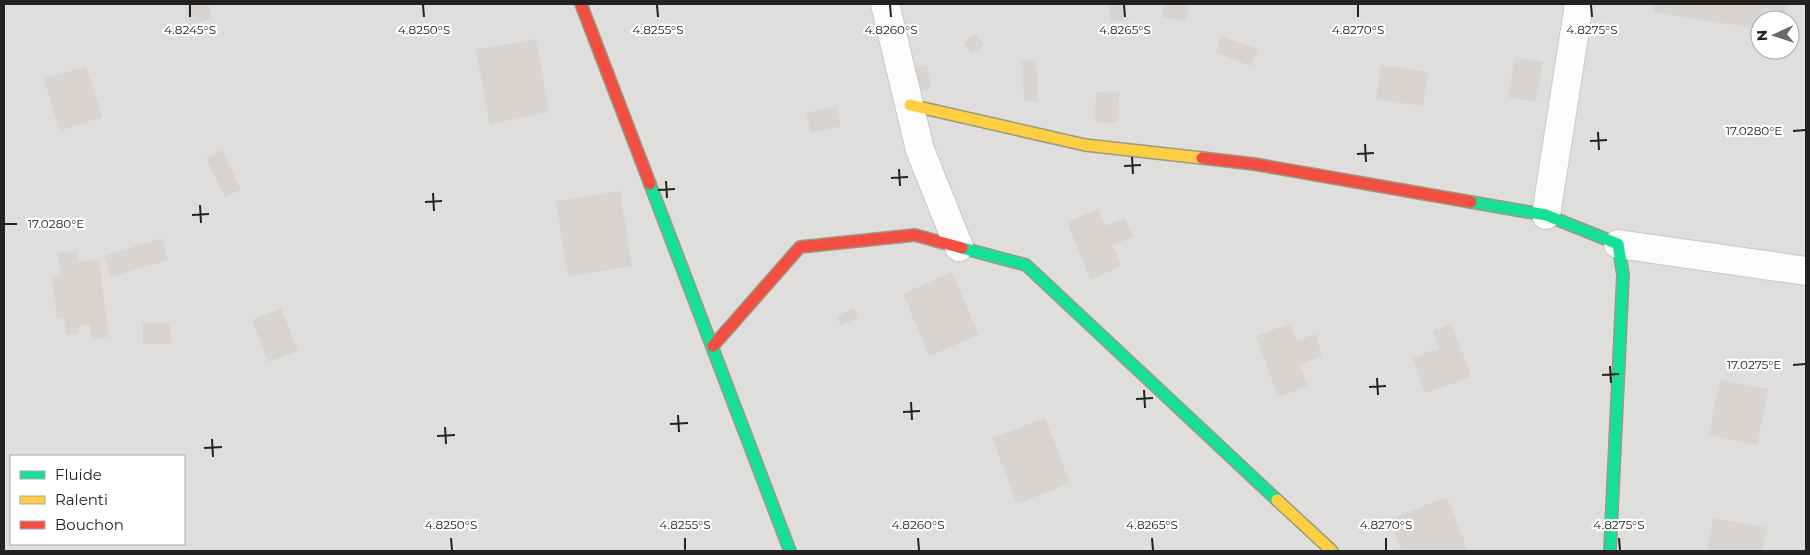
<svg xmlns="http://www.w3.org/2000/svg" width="1810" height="555" font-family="Montserrat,sans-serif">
	<rect width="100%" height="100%" fill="#f0eeeb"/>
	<path fill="#dfdedc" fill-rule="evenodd" d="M4,4H1806V551H4ZM1760,20H1790V50H1760ZM11,456H184V544H11Z"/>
	<g fill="#d7d4d2">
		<polygon points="196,4 208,4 212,19 190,25 185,7"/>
		<polygon points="1109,4 1123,4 1124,20 1111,22"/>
		<polygon points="1165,4 1189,4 1186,22 1162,17"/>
		<polygon points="1655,4 1787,4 1785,12 1764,9 1763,20 1760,20 1760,29 1653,12"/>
		<polygon points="976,34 984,45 972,54 964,43"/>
		<polygon points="1221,36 1258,49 1251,66 1215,53"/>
		<polygon points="536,39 549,112 490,124 476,50"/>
		<polygon points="1515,57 1543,62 1536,102 1508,97"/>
		<polygon points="1036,60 1038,101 1024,102 1022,61"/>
		<polygon points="927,65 931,88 912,92 908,69"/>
		<polygon points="1381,65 1428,72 1423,106 1376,99"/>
		<polygon points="86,66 102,117 60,131 44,79"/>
		<polygon points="1096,92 1119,93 1118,123 1095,122"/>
		<polygon points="836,106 841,126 811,133 806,113"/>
		<polygon points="222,150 241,189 225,197 206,158"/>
		<polygon points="620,191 632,266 568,276 556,202"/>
		<polygon points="1098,209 1105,226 1125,218 1133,237 1113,245 1121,266 1090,280 1067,222"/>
		<polygon points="162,238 168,260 111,277 104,256"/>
		<polygon points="77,250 79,262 99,260 109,337 91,339 90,324 78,326 79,333 66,335 64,318 57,319 52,278 61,277 58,253"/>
		<polygon points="952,272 979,335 929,356 903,294"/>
		<polygon points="281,308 298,351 268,362 252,320"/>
		<polygon points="854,308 858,318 841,326 837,316"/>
		<polygon points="143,322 170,322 171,344 143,344"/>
		<polygon points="1290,324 1297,341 1315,334 1322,356 1300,365 1308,386 1278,397 1256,336"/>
		<polygon points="1452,324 1471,377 1425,393 1413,358 1439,348 1433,331"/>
		<polygon points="1720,380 1768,389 1757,445 1709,435"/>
		<polygon points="1045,418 1070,483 1017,504 992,438"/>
		<polygon points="1447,497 1468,551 1402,551 1390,519"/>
		<polygon points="1713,518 1767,528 1762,551 1707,551"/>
	</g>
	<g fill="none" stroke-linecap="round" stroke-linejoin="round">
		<defs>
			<g id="street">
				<polyline points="885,4 920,150 959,247"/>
				<polyline points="1546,215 1579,4"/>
				<polyline points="1618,244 1806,271"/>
			</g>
			<g id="fast">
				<polyline points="650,184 790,551"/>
				<polyline points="1471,202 1546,215 1618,244 1623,275 1610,551"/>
				<polyline points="962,248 1026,265 1277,500"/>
			</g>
			<g id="slow">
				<polyline points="910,105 1085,145 1202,158"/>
				<polyline points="1277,500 1332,551"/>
			</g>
			<g id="jam">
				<polyline points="581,4 650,184"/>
				<polyline points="1202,158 1254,164 1471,202"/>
				<polyline points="713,346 800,247 915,235 962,248"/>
			</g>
		</defs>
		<use href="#street" stroke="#c9c8c7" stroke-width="30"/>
		<use href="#fast" stroke="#999a82" stroke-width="14"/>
		<use href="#slow" stroke="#999a82" stroke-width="14"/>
		<use href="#jam" stroke="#999a82" stroke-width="14"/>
		<use href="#street" stroke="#fdfcfc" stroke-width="28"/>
		<use href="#fast" stroke="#16e098" stroke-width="11"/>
		<use href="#slow" stroke="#ffcf43" stroke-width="11"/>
		<use href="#jam" stroke="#f24e42" stroke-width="11"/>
	</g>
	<path fill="none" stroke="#222" stroke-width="2" d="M190,5V17M423,5L424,17M657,5L658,17M890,5L891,17M1124,5L1125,17M1358,5V17M1591,5L1592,17M1793,131L1805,130M1598,132L1599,150M1590,141L1607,140M1365,144L1366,162M1357,154L1374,153M1132,157L1133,174M1124,166L1141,165M899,169L900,186M891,178L908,177M666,181L667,198M658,190L675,189M433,193L434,211M425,202L442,201M200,205L201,223M192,215L209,214M5,224H17M1793,365L1805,364M1610,366L1611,383M1602,375L1619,374M1377,378L1378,395M1369,387L1386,386M1144,390L1145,408M1136,399L1153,398M911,402L912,420M903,412L920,411M678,415L679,432M670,424L688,423M445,427L446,444M437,436L455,435M212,439L213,457M204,448L222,447M451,538L452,550M685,538V550M918,538L919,550M1152,538L1153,550M1386,538V550M1619,538L1620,550"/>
	<g font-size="12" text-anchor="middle" fill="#222" stroke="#fff" stroke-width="4.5" stroke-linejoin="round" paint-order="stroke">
		<text x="190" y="34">4.8245°S</text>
		<text x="424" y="34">4.8250°S</text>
		<text x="658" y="34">4.8255°S</text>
		<text x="891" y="34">4.8260°S</text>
		<text x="1125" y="34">4.8265°S</text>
		<text x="1358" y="34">4.8270°S</text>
		<text x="1592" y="34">4.8275°S</text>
		<text x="1754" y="135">17.0280°E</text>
		<text x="56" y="228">17.0280°E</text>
		<text x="1754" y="369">17.0275°E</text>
		<text x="451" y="529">4.8250°S</text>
		<text x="685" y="529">4.8255°S</text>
		<text x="918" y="529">4.8260°S</text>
		<text x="1152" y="529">4.8265°S</text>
		<text x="1386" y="529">4.8270°S</text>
		<text x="1619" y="529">4.8275°S</text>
	</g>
	<rect width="1810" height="555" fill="none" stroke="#222222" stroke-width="10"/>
	<rect x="10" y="455" width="175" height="90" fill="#ffffff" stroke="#a7a7a7"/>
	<rect x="20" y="471" width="25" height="8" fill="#16e098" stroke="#a7a7a7"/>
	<text x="55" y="480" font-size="15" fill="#222222">Fluide</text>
	<rect x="20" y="496" width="25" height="8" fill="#ffcf43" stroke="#a7a7a7"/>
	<text x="55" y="505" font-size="15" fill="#222222">Ralenti</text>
	<rect x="20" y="521" width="25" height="8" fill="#f24e42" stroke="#a7a7a7"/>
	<text x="55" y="530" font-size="15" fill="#222222">Bouchon</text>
	<g transform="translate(1775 35) rotate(267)"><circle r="24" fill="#ffffff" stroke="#a7a7a7"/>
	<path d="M0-4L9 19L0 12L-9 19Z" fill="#6a6968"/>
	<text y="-8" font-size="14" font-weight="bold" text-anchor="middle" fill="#222222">N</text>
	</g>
</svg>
